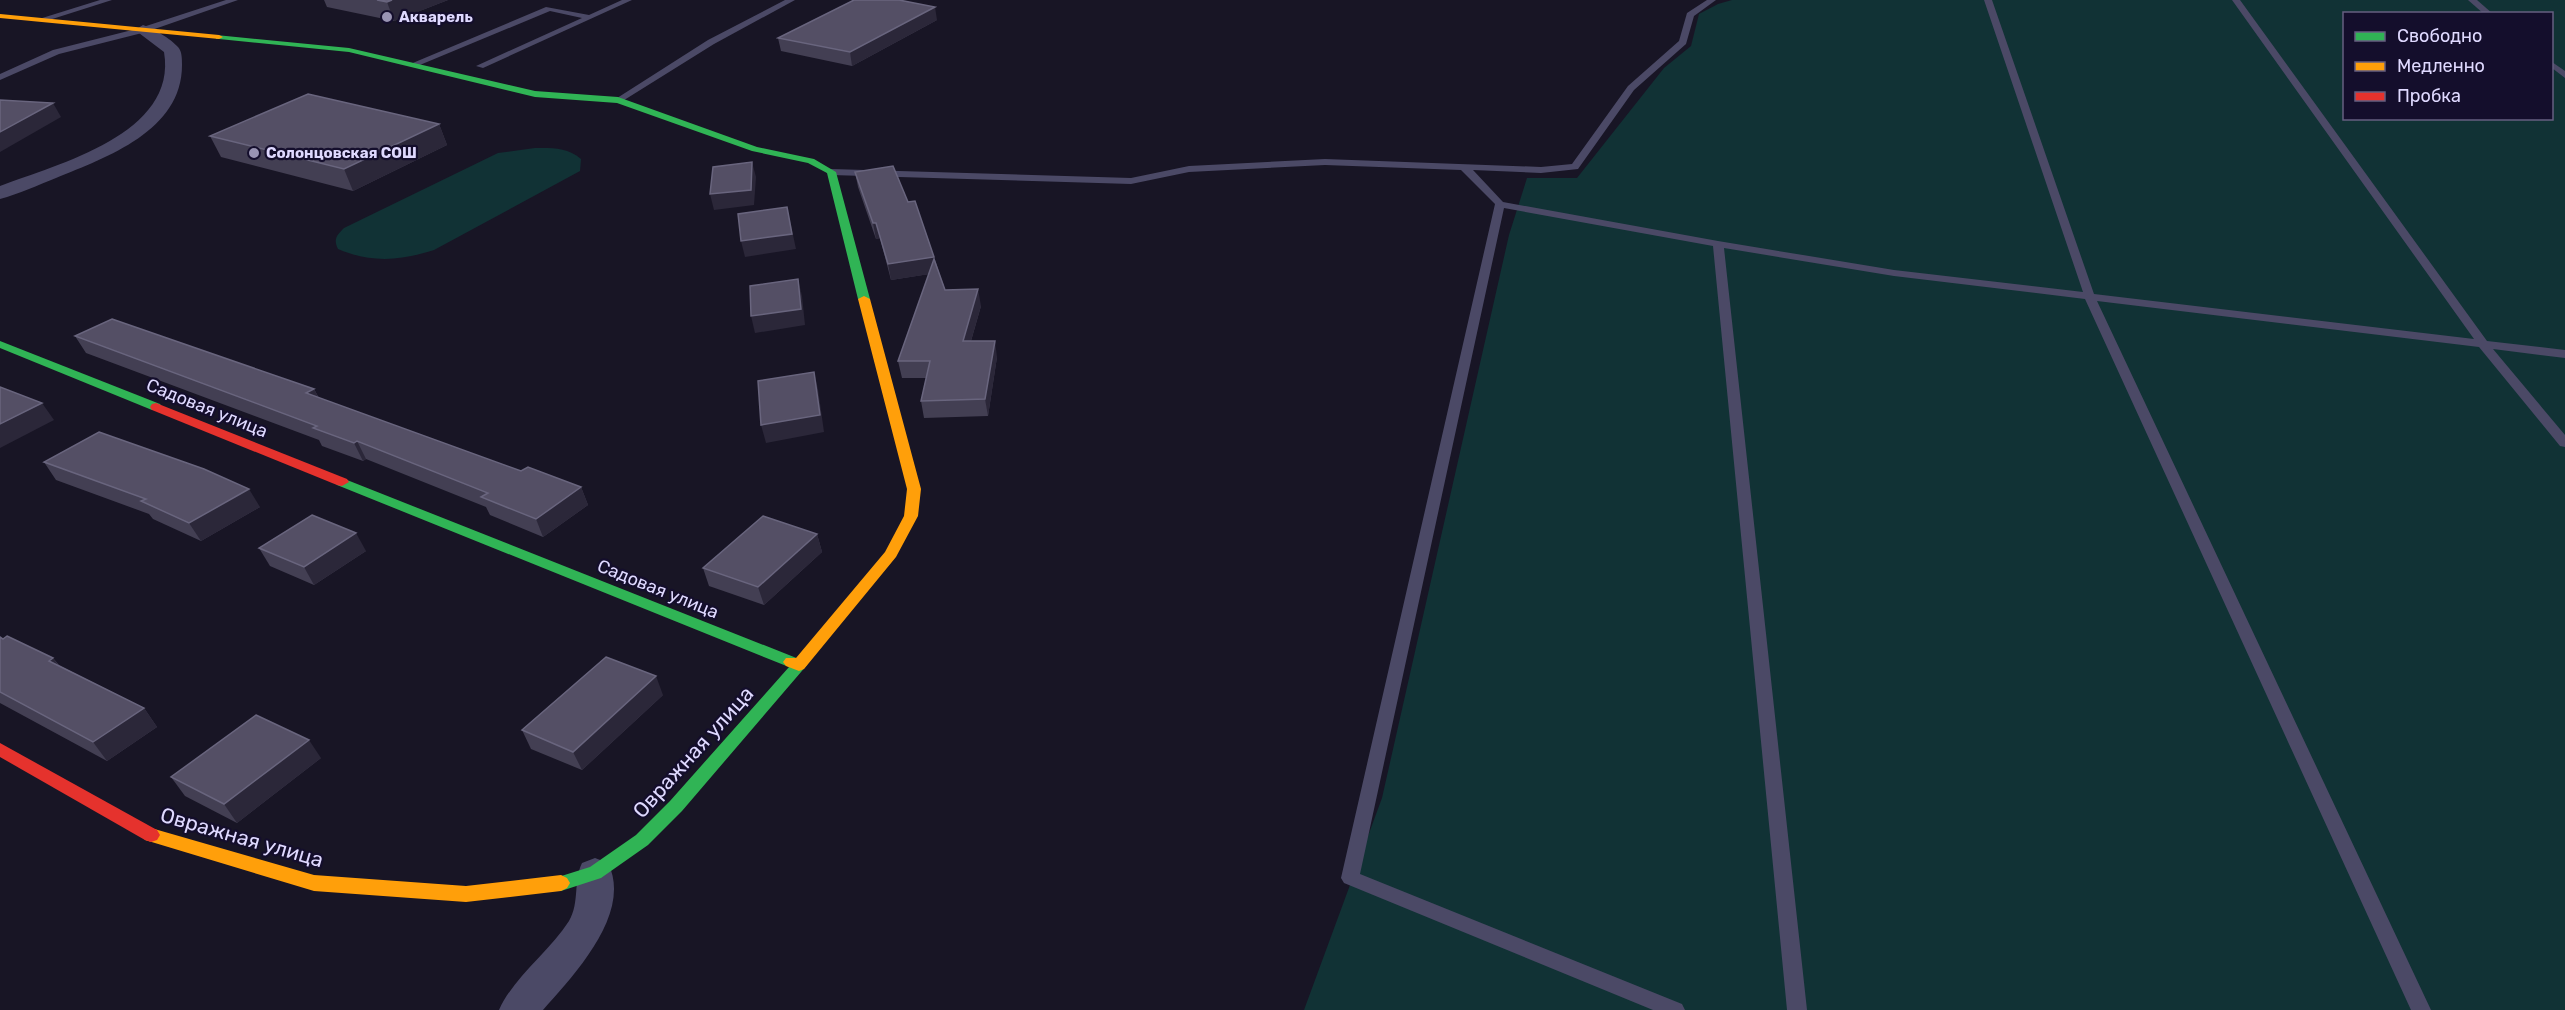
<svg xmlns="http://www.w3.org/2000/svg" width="2565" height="1010" font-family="Rubik,sans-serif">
	<rect width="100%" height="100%" fill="#181525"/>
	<g fill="#113235" fill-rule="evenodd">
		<path d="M1732,0H2565V1010H1304L1382,798L1509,235L1527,178H1577L1664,68L1691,46L1699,14L1718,4ZM2344,14H2552V118H2344Z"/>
		<path d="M535,148C552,148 567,147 581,159L580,171L434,250C400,261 371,263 338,249C333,239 337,235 344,228L498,153Z"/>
	</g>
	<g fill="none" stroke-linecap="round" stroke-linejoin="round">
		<g fill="#4b4966" fill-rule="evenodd">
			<polygon points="100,0 112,0 46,21 39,19"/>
			<polygon points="226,0 238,0 146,32 59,54 0,80 0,74 53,50 140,28"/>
			<polygon points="622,0 632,0 483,68 476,66 582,18 550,11 415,67 408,65 546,7 589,15"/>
			<polygon points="785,0 795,0 714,44 621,102 614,100 708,40"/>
			<polygon points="1707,0 1716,0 1694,16 1686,44 1634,90 1578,169 1541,173 1473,170 1503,202 1718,241 1894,270 2083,292 1984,0 1992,0 2094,294 2474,339 2232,0 2240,0 2487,341 2565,350 2565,358 2493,349 2565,435 2565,447 2560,446 2479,347 2097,301 2431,1010 2411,1010 2085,299 1894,276 1724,248 1807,1010 1787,1010 1713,246 1504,208 1360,874 1682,1004 1685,1010 1653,1010 1344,883 1341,878 1495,204 1461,170 1325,165 1189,172 1131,184 831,175 826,172 831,169 1131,178 1189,166 1325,159 1541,167 1572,164 1628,86 1679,41 1687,13"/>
			<polygon points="2468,0 2477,0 2493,14 2484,14"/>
			<polygon points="2552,62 2565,71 2565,78 2552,68"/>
		</g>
		<g fill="#4b4966" fill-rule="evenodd">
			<path d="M143,25C153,28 171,39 178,47C182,51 182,59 182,65C182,131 107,157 56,178C38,185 19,194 0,199V186C58,164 178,134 164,52L135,30Z"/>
			<path d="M595,858L608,863C633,913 574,975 543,1010H499C513,978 549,952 569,921C580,902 573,881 582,863Z"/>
		</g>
		<g fill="#30b455" fill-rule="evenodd">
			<polygon points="216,35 349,48 535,91 618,97 757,147 814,159 836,172 870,299 864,302 858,299 827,173 808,163 752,151 617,103 535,97 349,52 219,39 216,39"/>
			<polygon points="0,341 160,404 162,407 160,410 152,410 0,348"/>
			<polygon points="342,478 804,661 807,665 682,811 648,845 601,878 561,891 555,888 552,883 555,878 590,867 636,835 670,801 789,667 337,485 335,482 337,479"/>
		</g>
		<g fill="#ff9f0a" fill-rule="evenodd">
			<polygon points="0,14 219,35 223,37 219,39 0,18"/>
			<polygon points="864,296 870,299 921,489 918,516 896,557 804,669 799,671 786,666 783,662 786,658 796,658 885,552 904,516 907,489 858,299"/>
			<polygon points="151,828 314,875 466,886 561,875 567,878 570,883 567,888 561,891 466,902 314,891 145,840 142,835 145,830"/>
		</g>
		<g fill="#e5322d" fill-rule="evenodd">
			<polygon points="156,403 347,479 349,482 342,486 337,485 152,410 150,407 152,404"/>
			<polygon points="0,743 157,830 160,835 157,840 151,842 145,840 0,757"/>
		</g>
	</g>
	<g fill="#433f53">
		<polygon points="324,0 448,0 394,21 327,7"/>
		<polygon points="937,20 852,66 781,51 778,38"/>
		<polygon points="439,124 447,145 353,191 221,157 210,136"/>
		<polygon points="855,172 934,257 945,290 981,306 971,341 997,357 988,416 924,418 921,401 926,378 902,378 898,361 929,274 891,280 880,238 876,239 858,187"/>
		<polygon points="75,336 314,389 319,398 521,471 581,487 588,505 543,537 490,515 486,507 366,459 363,461 322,446 319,440 86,353"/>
		<polygon points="44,462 260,507 201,541 153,519 149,514 56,480"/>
		<polygon points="817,534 822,552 764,605 709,586 703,568"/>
		<polygon points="259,548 366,551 314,585 270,566"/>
		<polygon points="0,637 53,658 59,665 144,708 157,727 107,761 0,703"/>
		<polygon points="663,695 582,770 531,749 522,730"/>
		<polygon points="321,758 237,823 185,796 171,777"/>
	</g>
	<g fill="#2b2739">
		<polygon points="392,0 448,0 394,21 387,2"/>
		<polygon points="935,7 937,20 852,66 850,52"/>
		<polygon points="53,103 61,117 0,152 0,132"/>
		<polygon points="439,124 447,145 353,191 344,169"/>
		<polygon points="752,162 756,177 754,205 714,210 710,194"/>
		<polygon points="787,207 796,249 745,257 741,241"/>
		<polygon points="873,223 876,223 880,238 876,239"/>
		<polygon points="934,257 936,273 891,280 888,264"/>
		<polygon points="798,279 802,296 805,325 755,333 751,316"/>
		<polygon points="978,289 981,306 966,358 963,341"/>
		<polygon points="995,341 997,357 988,416 985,399"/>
		<polygon points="814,372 818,389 824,432 766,443 761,425"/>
		<polygon points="314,389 323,406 306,393"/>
		<polygon points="42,403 54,420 0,448 0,424"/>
		<polygon points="357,441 366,459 363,461 354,443"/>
		<polygon points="581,487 588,505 543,537 536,519"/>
		<polygon points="249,489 260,507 201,541 189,523"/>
		<polygon points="356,533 366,551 314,585 304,567"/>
		<polygon points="817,534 822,552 764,605 758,587"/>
		<polygon points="53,658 67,677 49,661"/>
		<polygon points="656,676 663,695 582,770 573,752"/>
		<polygon points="144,708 157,727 107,761 93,742"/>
		<polygon points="309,740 321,758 237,823 224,804"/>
	</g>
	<g fill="#544f65" stroke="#69657e" stroke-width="1.5">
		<polygon points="377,0 392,0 387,2"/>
		<polygon points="854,0 899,0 935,7 850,52 778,38"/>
		<polygon points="308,94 439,124 344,169 210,136"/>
		<polygon points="0,100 53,103 0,132"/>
		<polygon points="752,162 751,190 710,194 713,167"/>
		<polygon points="893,166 908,202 915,201 934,257 888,264 876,223 873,223 855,172"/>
		<polygon points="787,207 792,234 741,241 738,214"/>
		<polygon points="934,259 945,290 978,289 963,341 995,341 985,399 921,401 930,361 898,361"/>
		<polygon points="798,279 801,309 751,316 750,286"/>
		<polygon points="112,319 314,389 306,393 521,471 528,467 581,487 536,519 481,497 488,493 357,441 354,443 313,428 317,426 75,336"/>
		<polygon points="814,372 820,415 761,425 758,381"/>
		<polygon points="0,387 42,403 0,424"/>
		<polygon points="99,432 204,469 249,489 189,523 141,501 146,499 44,462"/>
		<polygon points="312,515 356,533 304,567 259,548"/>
		<polygon points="763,516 817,534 758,587 703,568"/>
		<polygon points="7,636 53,658 49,661 144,708 93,742 0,692 0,637 3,639"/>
		<polygon points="606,657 656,676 573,752 522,730"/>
		<polygon points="256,715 309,740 224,804 171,777"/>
	</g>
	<g fill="#9994b3" stroke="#140e2c" stroke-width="2">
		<circle cx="387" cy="17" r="6"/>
		<circle cx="254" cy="153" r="6"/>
	</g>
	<g text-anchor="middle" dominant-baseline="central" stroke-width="4.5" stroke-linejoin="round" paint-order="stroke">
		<g font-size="15" font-weight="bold" fill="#dfd9ff" stroke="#140e2c" text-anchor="start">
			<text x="399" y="17">Акварель</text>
			<text x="266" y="153">Солонцовская СОШ</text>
		</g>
		<g font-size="18" fill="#dfd9ff" stroke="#140e2c">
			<text transform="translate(207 408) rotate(22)">Садовая улица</text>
			<text transform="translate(658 589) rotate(22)">Садовая улица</text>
		</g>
		<g font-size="21" fill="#dfd9ff" stroke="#140e2c">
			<text transform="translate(693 752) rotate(-48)">Овражная улица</text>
			<text transform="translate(242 837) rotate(16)">Овражная улица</text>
		</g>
	</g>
	<rect x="2343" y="12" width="210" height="108" fill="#140e2c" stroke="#655f80" stroke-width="1.5"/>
	<rect x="2355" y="32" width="30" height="9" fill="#30b455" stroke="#655f80" stroke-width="1.5"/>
	<text x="2397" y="42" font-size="18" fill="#dfd9ff">Свободно</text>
	<rect x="2355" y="62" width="30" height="9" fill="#ff9f0a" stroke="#655f80" stroke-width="1.5"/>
	<text x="2397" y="72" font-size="18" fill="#dfd9ff">Медленно</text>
	<rect x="2355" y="92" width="30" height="9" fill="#e5322d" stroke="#655f80" stroke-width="1.5"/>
	<text x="2397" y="102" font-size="18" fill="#dfd9ff">Пробка</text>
</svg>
